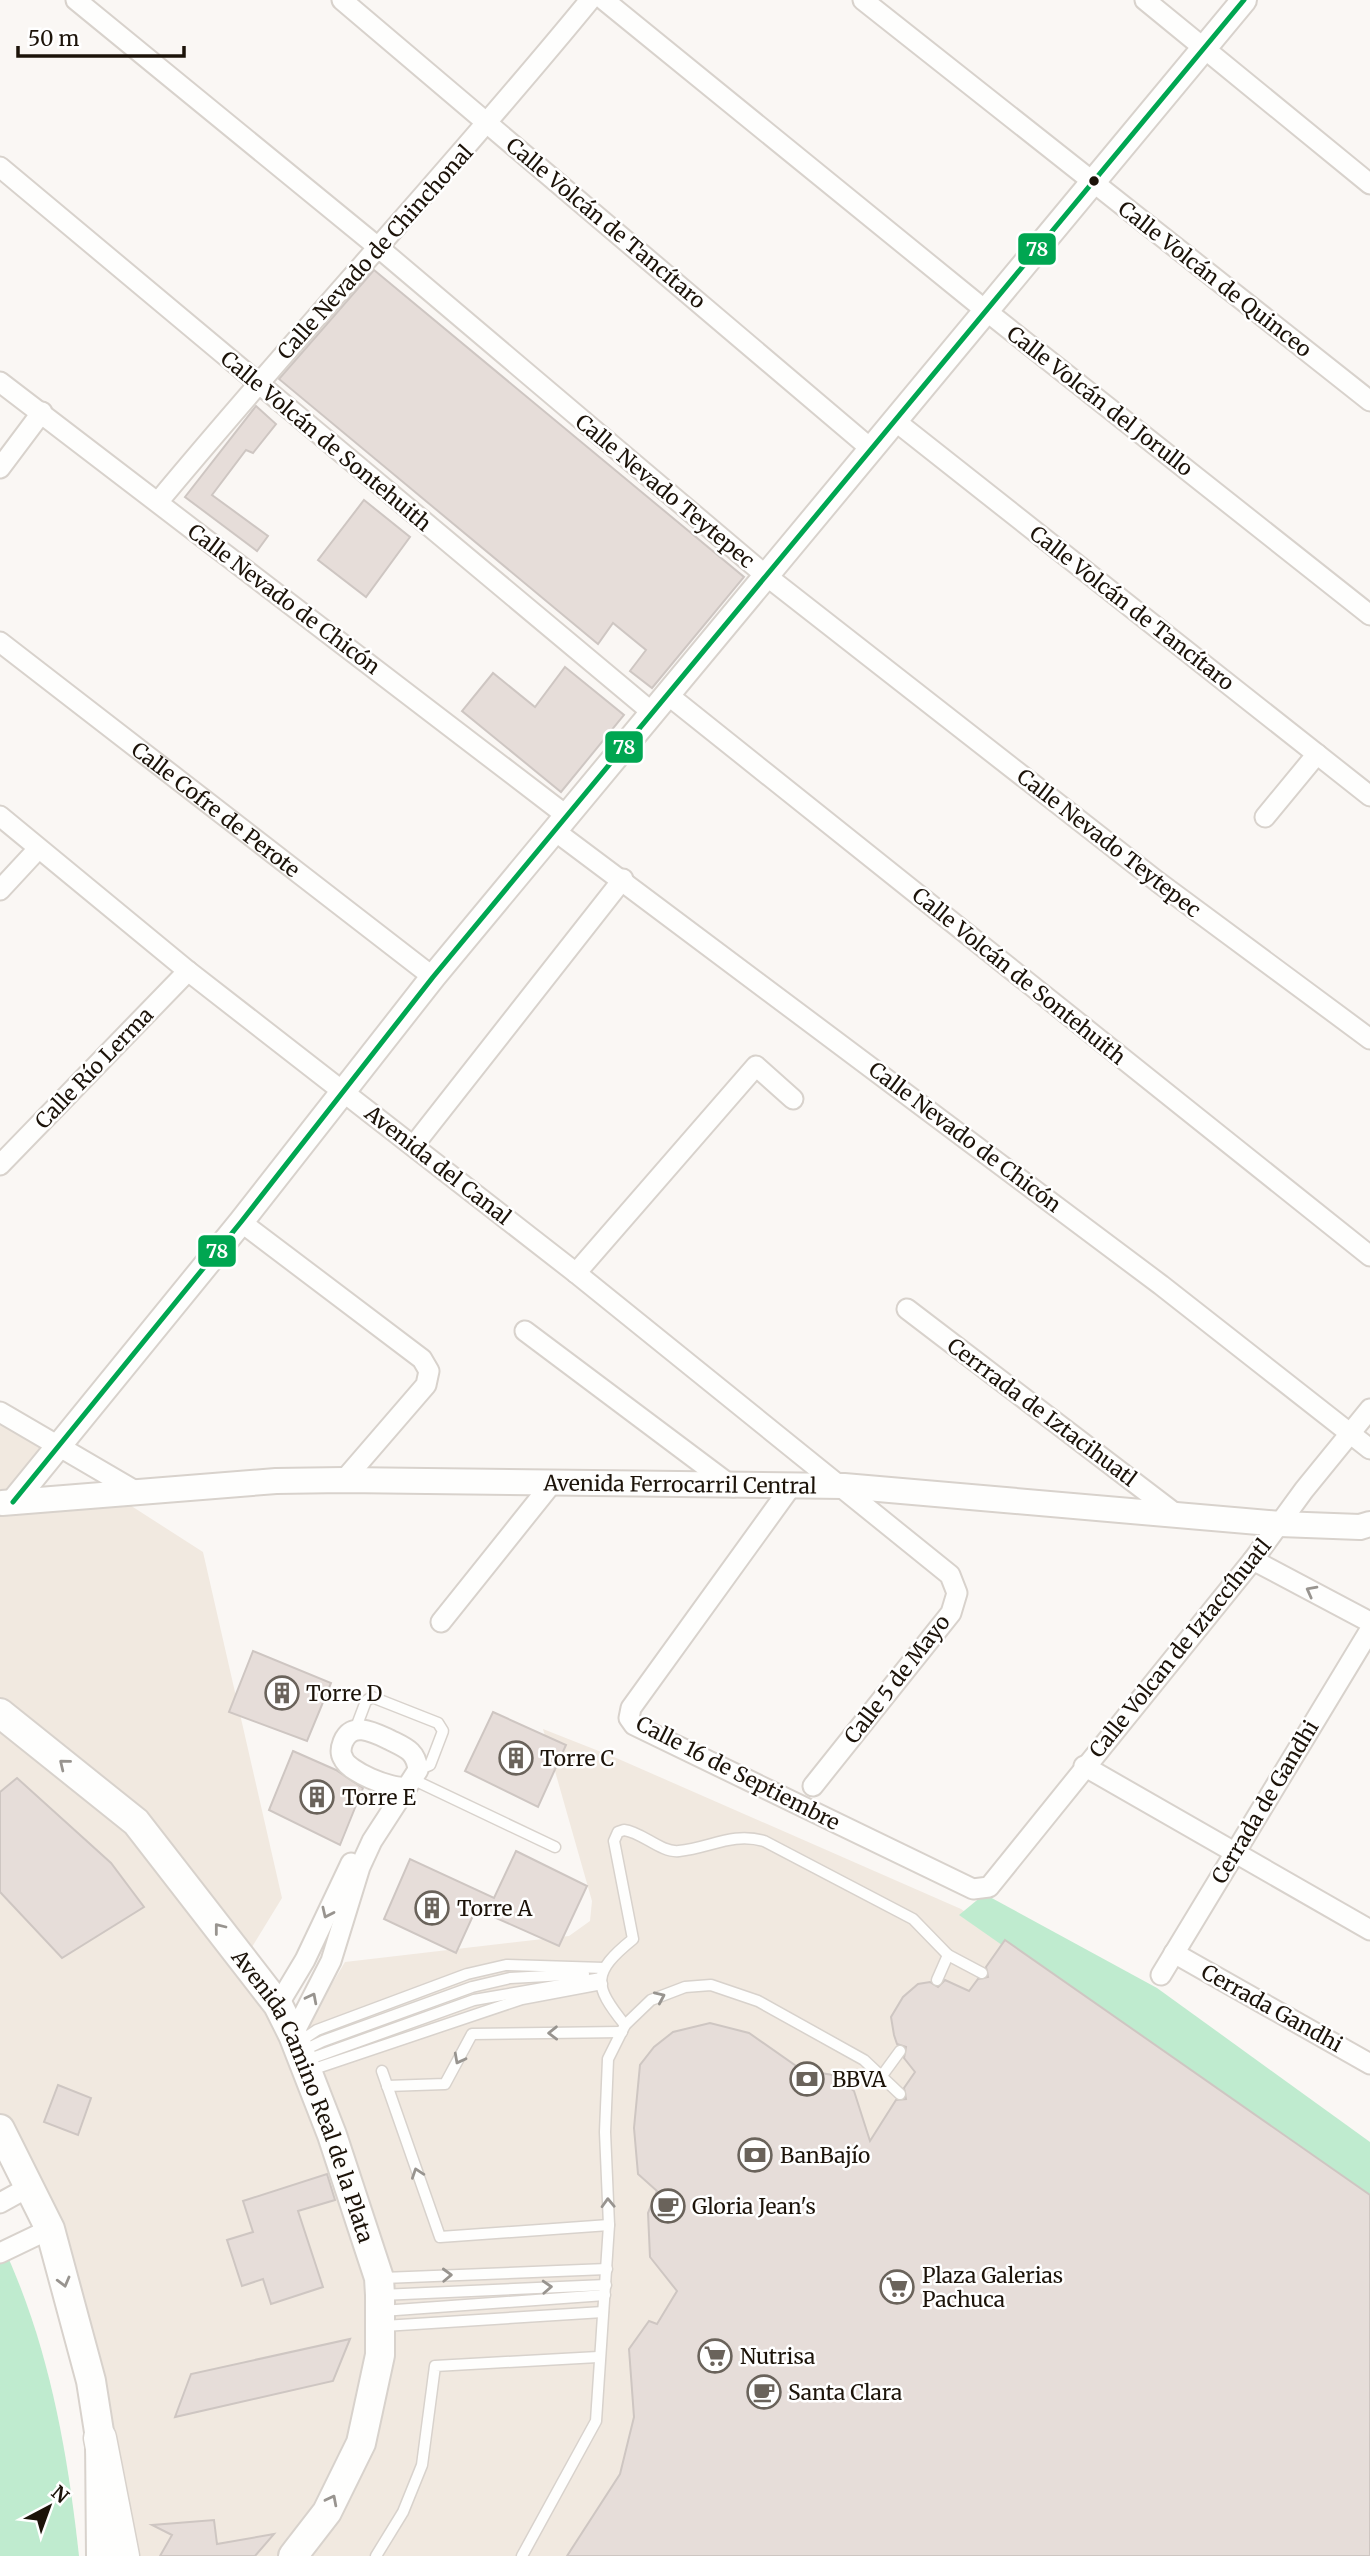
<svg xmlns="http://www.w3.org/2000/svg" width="1370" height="2556" font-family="Merriweather,serif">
	<rect width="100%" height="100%" fill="#faf7f4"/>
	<polygon fill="#f1e9e0" points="0,1423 54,1454 17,1499 122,1500 203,1552 282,1898 244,1960 297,2043 345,1962 569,1936 590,1921 592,1901 543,1729 614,1757 961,1909 1370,2195 1370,2556 124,2556 50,2229 0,2158"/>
	<g fill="#bfebcf">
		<polygon points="982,1896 988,1896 1157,1988 1370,2142 1370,2203 959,1915"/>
		<path d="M0,2240C48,2340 67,2447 79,2556H0Z"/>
	</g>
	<g fill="#e6ddd9" stroke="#cec6c2" stroke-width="2">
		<polygon points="374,270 744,577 652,688 630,671 646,650 613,623 598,644 279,379"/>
		<polygon points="256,406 276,424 253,453 246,450 212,495 268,536 257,551 185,497"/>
		<polygon points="364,500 410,537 366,597 318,560"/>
		<polygon points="565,667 624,715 561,792 462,711 493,673 535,707"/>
		<polygon points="253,1651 331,1683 307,1741 229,1712"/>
		<polygon points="493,1712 566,1745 538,1807 465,1771"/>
		<polygon points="293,1751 336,1770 363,1788 340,1845 269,1810"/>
		<polygon points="17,1778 111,1863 144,1907 62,1958 0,1892 0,1792"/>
		<polygon points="516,1851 587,1886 559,1946 476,1909 456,1953 384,1919 410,1859 494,1898"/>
		<polygon points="1005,1940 1370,2195 1370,2556 567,2556 620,2474 634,2417 629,2349 649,2321 657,2324 677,2291 650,2257 648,2213 657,2191 638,2174 634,2128 640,2065 654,2047 673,2032 710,2023 749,2033 802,2070 833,2075 854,2091 870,2141 896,2100 906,2099 904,2088 915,2072 904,2058 906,2047 897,2044 894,2035 891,2017 903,1997 918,1984 930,1982 938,1987 945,1980 969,1991 978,1979 988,1977 986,1967"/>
		<polygon points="58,2085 91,2098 78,2135 44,2122"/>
		<polygon points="327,2174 335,2200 298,2211 323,2287 271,2304 263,2279 242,2286 227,2240 253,2232 243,2201"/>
		<polygon points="350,2339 333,2381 175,2417 191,2374"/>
		<polygon points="214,2520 217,2544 274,2534 255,2556 160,2556 172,2535 152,2525"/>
	</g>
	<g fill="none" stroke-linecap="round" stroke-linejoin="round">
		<defs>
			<g id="service">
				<polyline points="355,1730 366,1701 372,1697 438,1723 443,1731 430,1765 418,1770"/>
				<polyline points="414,1780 555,1847"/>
				<polyline points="937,1980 948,1955 982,1973"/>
				<path d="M625,2025C593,1985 591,1973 633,1939L614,1841L618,1832L624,1830C642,1832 661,1853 679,1851C710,1848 732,1832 764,1841L913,1919L948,1955"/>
				<polyline points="299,2042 317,2030 467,1974 506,1965 604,1968"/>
				<polyline points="300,2052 323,2041 472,1987 510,1978 584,1974"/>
				<polyline points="304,2061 474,2000 601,1978"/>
				<polyline points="308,2071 522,1999 602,1984"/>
				<polyline points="382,2071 440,2237 609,2225"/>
				<polyline points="881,2077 900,2051"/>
				<polyline points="387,2086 445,2084 472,2034 622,2032"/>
				<polyline points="383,2278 607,2269"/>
				<polyline points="381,2295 606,2285"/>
				<polyline points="382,2311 605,2295"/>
				<polyline points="384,2326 603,2312"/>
				<polyline points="376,2556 403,2512 422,2465 435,2366 598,2357"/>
				<polyline points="522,2556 596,2421 609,2225 605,2132 608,2059 625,2025 651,2000 685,1987 711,1985 758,2001 864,2060 900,2094"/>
			</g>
			<g id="minor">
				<polyline points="76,0 379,248 764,574 1158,882 1370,1039"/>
				<polyline points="342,0 870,448"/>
				<polyline points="604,0 985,310 1370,615"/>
				<polyline points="863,0 1370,401"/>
				<polyline points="1145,0 1370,184"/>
				<polyline points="0,167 654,714"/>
				<polyline points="0,382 567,816"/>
				<polyline points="894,420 1370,796"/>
				<polyline points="0,468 42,412"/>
				<path d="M158,502C299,332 450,171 590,0"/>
				<path id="s1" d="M0,642L433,977"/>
				<polyline points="668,695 1370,1256"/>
				<polyline points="0,816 188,971 576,1273 950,1575 957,1593 951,1613 813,1786"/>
				<polyline points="1265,817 1317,754"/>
				<polyline points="555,831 1161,1285 1370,1449"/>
				<polyline points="0,890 38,849"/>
				<polyline points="414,1145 623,879"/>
				<polyline points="0,1165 188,971"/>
				<polyline points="241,1222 422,1359 429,1371 426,1385 344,1480"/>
				<polyline points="576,1273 756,1066 793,1099"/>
				<polyline points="907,1309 1177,1515"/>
				<polyline points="525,1331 733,1487"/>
				<polyline points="0,1412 137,1492"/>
				<polyline points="790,1488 631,1708 629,1718 634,1725 973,1889 989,1887 1253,1560 1304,1490 1370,1409"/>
				<polyline points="1253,1560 1370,1622"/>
				<polyline points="441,1622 553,1482"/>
				<polyline points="1084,1766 1370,1930"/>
				<polyline points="1174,1953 1370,2064"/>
				<polyline points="1161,1975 1370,1630"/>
				<polyline points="278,2005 305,1960 351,1863"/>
				<path d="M293,2035L331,1961L360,1867L372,1841L418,1770C416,1751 406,1748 390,1740C375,1733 352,1720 343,1742C341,1747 340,1753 343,1758C348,1772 391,1789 405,1787"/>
				<polyline points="0,2203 29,2187"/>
				<polyline points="0,2253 50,2229"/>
			</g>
			<g id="tertiary">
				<polyline points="13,1502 241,1222 433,977 1244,0"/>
				<path id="s2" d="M2,1503L276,1481L344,1480L844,1486L1280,1524L1360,1527L1370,1524"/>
			</g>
			<g id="secondary">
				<path id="s3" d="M0,1713L136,1822L278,2005L293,2035L332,2135L379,2278L380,2295V2355L361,2443L327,2512L293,2556"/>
				<polyline points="0,2129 50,2229 91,2381 100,2438 101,2556"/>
			</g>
			<polyline id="trunk" points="100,2438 123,2556"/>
		</defs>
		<use href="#service" stroke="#d8d2cc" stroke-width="13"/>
		<use href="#minor" stroke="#d8d2cc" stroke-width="23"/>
		<use href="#tertiary" stroke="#d8d2cc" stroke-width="28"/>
		<use href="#secondary" stroke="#d8d2cc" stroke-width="32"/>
		<use href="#trunk" stroke="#d8d2cc" stroke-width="35"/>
		<use href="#service" stroke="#fefefd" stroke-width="10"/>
		<use href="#minor" stroke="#fefefd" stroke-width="19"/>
		<use href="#tertiary" stroke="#fefefd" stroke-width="24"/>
		<use href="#secondary" stroke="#fefefd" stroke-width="28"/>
		<use href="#trunk" stroke="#fefefd" stroke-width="32"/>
		<defs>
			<polyline id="bus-1" points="13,1502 241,1222 433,977 1244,0"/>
		</defs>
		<use href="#bus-1" stroke="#fff" stroke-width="10"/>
		<use href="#bus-1" stroke="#00a651" stroke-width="5"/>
	</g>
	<defs><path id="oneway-chevron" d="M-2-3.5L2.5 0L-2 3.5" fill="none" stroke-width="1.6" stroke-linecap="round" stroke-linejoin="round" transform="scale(1.75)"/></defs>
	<g stroke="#98948f">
		<use href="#oneway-chevron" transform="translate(1311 1591) rotate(-152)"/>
		<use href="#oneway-chevron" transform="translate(64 1764) rotate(-141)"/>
		<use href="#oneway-chevron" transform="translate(327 1913) rotate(115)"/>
		<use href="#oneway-chevron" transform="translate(219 1928) rotate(-128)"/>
		<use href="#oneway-chevron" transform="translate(660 1997) rotate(-24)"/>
		<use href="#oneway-chevron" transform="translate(312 1998) rotate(-63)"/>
		<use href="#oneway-chevron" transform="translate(553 2033) rotate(179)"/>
		<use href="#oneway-chevron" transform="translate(459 2059) rotate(118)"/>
		<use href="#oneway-chevron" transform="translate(417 2173) rotate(-109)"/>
		<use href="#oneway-chevron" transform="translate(608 2203) rotate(-92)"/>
		<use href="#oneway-chevron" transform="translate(447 2275) rotate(-2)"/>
		<use href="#oneway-chevron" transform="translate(64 2282) rotate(75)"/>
		<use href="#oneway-chevron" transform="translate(547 2287) rotate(-3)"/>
		<use href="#oneway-chevron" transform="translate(332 2500) rotate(-63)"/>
	</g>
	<defs>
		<symbol id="building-ring" viewBox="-11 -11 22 22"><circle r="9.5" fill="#fff" stroke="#6a635b" stroke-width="1.5"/><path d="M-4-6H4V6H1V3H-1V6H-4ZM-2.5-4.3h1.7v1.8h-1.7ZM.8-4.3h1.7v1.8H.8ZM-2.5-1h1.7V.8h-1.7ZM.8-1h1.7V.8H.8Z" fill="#6a635b"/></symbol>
		<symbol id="bank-ring" viewBox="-11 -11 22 22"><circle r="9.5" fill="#fff" stroke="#6a635b" stroke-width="1.5"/><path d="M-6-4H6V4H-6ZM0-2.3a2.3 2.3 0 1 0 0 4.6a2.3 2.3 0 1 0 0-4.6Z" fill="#6a635b"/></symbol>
		<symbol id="cafe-ring" viewBox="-11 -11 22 22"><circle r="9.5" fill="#fff" stroke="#6a635b" stroke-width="1.5"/><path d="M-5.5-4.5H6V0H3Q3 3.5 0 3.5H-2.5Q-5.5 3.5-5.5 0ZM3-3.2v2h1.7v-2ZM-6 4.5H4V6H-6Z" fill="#6a635b"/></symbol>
		<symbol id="supermarket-ring" viewBox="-11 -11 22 22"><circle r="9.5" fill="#fff" stroke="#6a635b" stroke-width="1.5"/><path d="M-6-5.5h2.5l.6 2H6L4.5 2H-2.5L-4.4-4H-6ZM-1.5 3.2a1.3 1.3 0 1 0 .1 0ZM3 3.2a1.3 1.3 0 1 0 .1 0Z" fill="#6a635b"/></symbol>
	</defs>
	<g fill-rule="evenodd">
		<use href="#building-ring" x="263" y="1674" width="38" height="38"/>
		<use href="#building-ring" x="497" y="1739" width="38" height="38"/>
		<use href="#building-ring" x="298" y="1778" width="38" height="38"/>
		<use href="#building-ring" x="413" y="1889" width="38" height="38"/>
		<use href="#bank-ring" x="788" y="2060" width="38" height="38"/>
		<use href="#bank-ring" x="736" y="2136" width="38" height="38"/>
		<use href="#cafe-ring" x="649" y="2187" width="38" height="38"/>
		<use href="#supermarket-ring" x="878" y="2268" width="38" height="38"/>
		<use href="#supermarket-ring" x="696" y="2337" width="38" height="38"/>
		<use href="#cafe-ring" x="745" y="2373" width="38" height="38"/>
	</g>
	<circle fill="#1c1309" stroke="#fff" stroke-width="2.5" cx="1094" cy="181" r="6"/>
	<g text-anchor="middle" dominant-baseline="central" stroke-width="5" stroke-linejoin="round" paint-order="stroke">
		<g font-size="21" fill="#1c1309" stroke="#fff">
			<text transform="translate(606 223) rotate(40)">Calle Volcán de Tancítaro</text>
			<text transform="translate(375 252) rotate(-48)">Calle Nevado de Chinchonal</text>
			<text transform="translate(1215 279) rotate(38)">Calle Volcán de Quinceo</text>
			<text transform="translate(1100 401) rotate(38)">Calle Volcán del Jorullo</text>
			<text transform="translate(326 441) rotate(40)">Calle Volcán de Sontehuith</text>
			<text transform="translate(665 491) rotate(40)">Calle Nevado Teytepec</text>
			<text transform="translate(284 599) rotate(37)">Calle Nevado de Chicón</text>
			<text transform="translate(1132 608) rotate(38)">Calle Volcán de Tancítaro</text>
			<text stroke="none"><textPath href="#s1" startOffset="273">Calle Cofre de Perote</textPath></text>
			<text transform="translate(1109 843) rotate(38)">Calle Nevado Teytepec</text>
			<text transform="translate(1019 976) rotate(39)">Calle Volcán de Sontehuith</text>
			<text transform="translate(94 1068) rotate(-46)">Calle Río Lerma</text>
			<text transform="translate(965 1137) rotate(37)">Calle Nevado de Chicón</text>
			<text transform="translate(438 1165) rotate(38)">Avenida del Canal</text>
			<text transform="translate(1042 1412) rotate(37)">Cerrrada de Iztacihuatl</text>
			<text stroke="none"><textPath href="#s2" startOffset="679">Avenida Ferrocarril Central</textPath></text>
			<text transform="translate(1180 1648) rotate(-51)">Calle Volcan de Iztaccíhuatl</text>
			<text transform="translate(897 1679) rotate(-52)">Calle 5 de Mayo</text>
			<text transform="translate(738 1773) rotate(27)">Calle 16 de Septiembre</text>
			<text transform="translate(1265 1802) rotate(-59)">Cerrada de Gandhi</text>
			<text transform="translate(1272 2008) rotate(29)">Cerrada Gandhi</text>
			<text stroke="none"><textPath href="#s3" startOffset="499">Avenida Camino Real de la Plata</textPath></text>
		</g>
		<g font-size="21" fill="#1c1309" stroke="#fff" text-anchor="start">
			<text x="306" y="1693">Torre D</text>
			<text x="540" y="1758">Torre C</text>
			<text x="342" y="1797">Torre E</text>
			<text x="457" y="1908">Torre A</text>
			<text x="832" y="2079">BBVA</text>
			<text x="780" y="2155">BanBajío</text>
			<text x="692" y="2206">Gloria Jean's</text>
			<text x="922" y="2275">Plaza Galerias<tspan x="922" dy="24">Pachuca</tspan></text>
			<text x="740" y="2356">Nutrisa</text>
			<text x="788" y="2392">Santa Clara</text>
		</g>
	</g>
	<g stroke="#fff" stroke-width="2.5">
		<rect x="1017" y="232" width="40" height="34" rx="7" fill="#00a651"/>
		<rect x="604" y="730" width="40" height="34" rx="7" fill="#00a651"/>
		<rect x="197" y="1234" width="40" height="34" rx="7" fill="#00a651"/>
	</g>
	<g font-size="19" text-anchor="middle" font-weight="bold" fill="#fff">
		<text x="1037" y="256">78</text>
		<text x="624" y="754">78</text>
		<text x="217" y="1258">78</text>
	</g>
	<g transform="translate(49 2507) rotate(41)" stroke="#ffffff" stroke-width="5" paint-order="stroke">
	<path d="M0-5L12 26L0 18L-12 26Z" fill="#1c1309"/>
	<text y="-10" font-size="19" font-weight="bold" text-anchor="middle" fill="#1c1309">N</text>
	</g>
	<path d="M18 46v10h166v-10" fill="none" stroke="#1c1309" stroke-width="3.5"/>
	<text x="28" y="46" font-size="21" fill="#1c1309" stroke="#ffffff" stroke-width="5" paint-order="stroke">50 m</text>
</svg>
